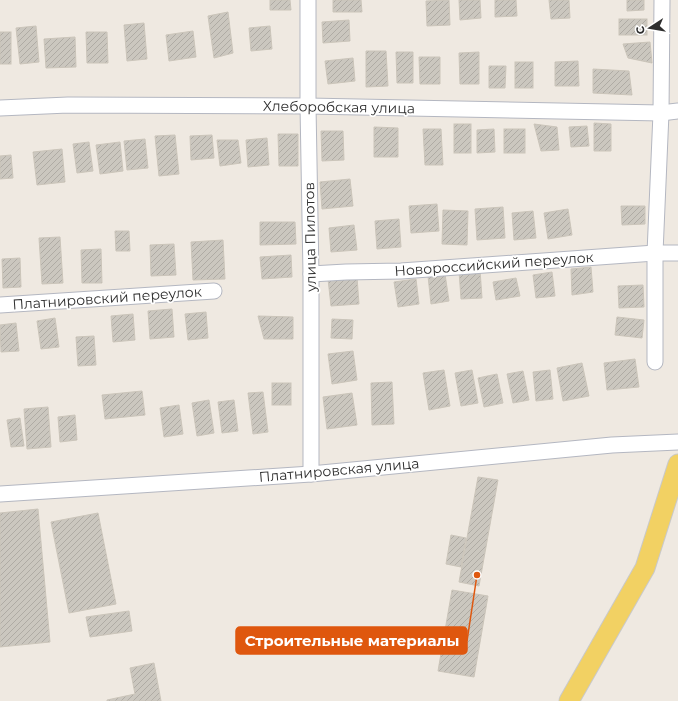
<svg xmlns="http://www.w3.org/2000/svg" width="678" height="701" font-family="Montserrat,sans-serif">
	<defs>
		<pattern id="building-hatch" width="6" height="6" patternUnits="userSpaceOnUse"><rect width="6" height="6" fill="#cbc7bf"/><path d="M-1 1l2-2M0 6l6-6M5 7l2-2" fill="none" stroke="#afaba4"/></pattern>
	</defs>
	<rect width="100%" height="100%" fill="#efe9e1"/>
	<g fill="url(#building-hatch)" stroke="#cbc5ba">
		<polygon points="270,0 290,0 291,10 270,10"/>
		<polygon points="333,0 361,0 362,12 333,12"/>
		<polygon points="449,0 450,25 427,26 426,1"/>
		<polygon points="459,0 480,0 481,18 460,20"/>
		<polygon points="495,0 516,0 517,16 495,17"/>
		<polygon points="549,0 569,0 570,18 551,19"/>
		<polygon points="627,0 644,0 644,10 627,11"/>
		<polygon points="228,12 233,53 214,58 208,16"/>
		<rect x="619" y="19" width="28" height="16"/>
		<polygon points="349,20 350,41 323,43 322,22"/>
		<polygon points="144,23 147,59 127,61 124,25"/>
		<polygon points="36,26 39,62 20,64 16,28"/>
		<polygon points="270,26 272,49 251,51 249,28"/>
		<polygon points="193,31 196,57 169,61 166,35"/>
		<rect x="0" y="32" width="11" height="32"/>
		<polygon points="86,32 107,32 108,63 87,63"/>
		<polygon points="75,37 76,67 46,68 44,39"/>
		<polygon points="650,42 652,63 628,58 623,44"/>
		<polygon points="366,51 386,51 388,86 366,87"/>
		<polygon points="396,52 413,52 413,83 397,83"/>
		<polygon points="479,52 479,84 460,84 459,53"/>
		<polygon points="419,57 440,57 440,84 420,84"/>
		<polygon points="353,58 355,81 328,84 325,61"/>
		<polygon points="578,61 579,86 555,86 555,62"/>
		<rect x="515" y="62" width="18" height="26"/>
		<polygon points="489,66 506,66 505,88 489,88"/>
		<polygon points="593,69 629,71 632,95 593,93"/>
		<polygon points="594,123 611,124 611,151 594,151"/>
		<rect x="454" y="124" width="17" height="29"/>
		<polygon points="534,124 557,127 559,150 541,151"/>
		<polygon points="587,126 589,146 571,147 569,127"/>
		<polygon points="374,127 398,128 398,157 374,157"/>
		<polygon points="423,129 441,129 443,165 425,165"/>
		<polygon points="494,129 495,152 477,153 477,130"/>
		<rect x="504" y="129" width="21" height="24"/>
		<polygon points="321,131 343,131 344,160 322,161"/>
		<polygon points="278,134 298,134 298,166 279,166"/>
		<polygon points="175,135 179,174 159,176 155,136"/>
		<polygon points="212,135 214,158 191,160 190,136"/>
		<polygon points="267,138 269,165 248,167 246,140"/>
		<polygon points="145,139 148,168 127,170 124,141"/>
		<polygon points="217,140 238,140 241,163 220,166"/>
		<polygon points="89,142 93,171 77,173 73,144"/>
		<polygon points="120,142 123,171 100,174 96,145"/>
		<polygon points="62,149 65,182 37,185 33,152"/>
		<polygon points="11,155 13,178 0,179 0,156"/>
		<polygon points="350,179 353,206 322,209 320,182"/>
		<polygon points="437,204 439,231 411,233 409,206"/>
		<polygon points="621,206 645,206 645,224 622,225"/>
		<polygon points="503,207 505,238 477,240 475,209"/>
		<polygon points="568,209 572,235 548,239 544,213"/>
		<polygon points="443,210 468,211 467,245 442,244"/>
		<polygon points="533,211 536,238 514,240 512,213"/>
		<polygon points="399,219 401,247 377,249 375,221"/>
		<polygon points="260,222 295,222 296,244 260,245"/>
		<polygon points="354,225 357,250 331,252 329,228"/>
		<polygon points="115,231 129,231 130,251 116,251"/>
		<polygon points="60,237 63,283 42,284 39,238"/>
		<polygon points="223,240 225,279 193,280 191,242"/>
		<polygon points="174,244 176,275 151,276 150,245"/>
		<polygon points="101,249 102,283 82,283 81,250"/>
		<polygon points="291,255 292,277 262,279 260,257"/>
		<polygon points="20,258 21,287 3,288 2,259"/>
		<polygon points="591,267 593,292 572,295 571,269"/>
		<polygon points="480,270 482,298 461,299 459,271"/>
		<polygon points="552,272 555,296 536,298 533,275"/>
		<polygon points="445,274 449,301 431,304 428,276"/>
		<polygon points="357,277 359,304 331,306 328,279"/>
		<polygon points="516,278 520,296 496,300 493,282"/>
		<polygon points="416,279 419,304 398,307 394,282"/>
		<polygon points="643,285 644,307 619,308 618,286"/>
		<polygon points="172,309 174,337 150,339 148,311"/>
		<polygon points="206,312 208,338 188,340 185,314"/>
		<polygon points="133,314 135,340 113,342 111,316"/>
		<polygon points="258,316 293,317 293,339 264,339"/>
		<polygon points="617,317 644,320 642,338 615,335"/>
		<polygon points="55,318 59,347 41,349 37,321"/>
		<polygon points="332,319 353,320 352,339 331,338"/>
		<polygon points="16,323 19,351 1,352 0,325"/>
		<polygon points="94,336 96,365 78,366 76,337"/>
		<polygon points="353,351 357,380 332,384 328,354"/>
		<polygon points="635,359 639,387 607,390 604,363"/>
		<polygon points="582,363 589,396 563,401 557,368"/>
		<polygon points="444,370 450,406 429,410 423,373"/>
		<polygon points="472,370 478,403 461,406 455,373"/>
		<polygon points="550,370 553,399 536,401 533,372"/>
		<polygon points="523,371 529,400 513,403 507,374"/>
		<polygon points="497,374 503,403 484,407 478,378"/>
		<polygon points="392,382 394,424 372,425 371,383"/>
		<rect x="272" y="383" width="19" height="22"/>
		<polygon points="142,391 145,415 105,419 102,395"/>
		<polygon points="263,392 268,432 253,434 248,393"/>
		<polygon points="352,393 357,425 327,429 323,397"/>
		<polygon points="209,400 214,433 197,436 192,403"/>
		<polygon points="234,400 238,431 222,433 218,402"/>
		<polygon points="179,405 183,434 164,437 160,408"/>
		<polygon points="48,407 51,447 27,449 24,409"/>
		<polygon points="75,415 77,440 60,442 58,417"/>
		<polygon points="20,418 24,446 11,447 7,420"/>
		<polygon points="478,477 498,480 479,586 459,582"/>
		<polygon points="38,509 50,642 0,647 0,513"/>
		<polygon points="98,513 116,604 69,613 51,522"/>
		<polygon points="451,535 466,538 461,567 446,564"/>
		<polygon points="452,590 488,596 474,677 438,671"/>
		<polygon points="129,611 132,631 90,637 86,617"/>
		<polygon points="154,663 161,701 107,701 107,700 135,694 130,668"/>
	</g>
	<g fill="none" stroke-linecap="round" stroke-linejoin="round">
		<defs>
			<g id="minor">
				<polyline points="308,0 308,106 311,274 311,474"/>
				<polyline points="0,108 68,105 308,106 661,113 678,111"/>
				<polyline points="311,274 346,272 401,271 655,253 678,253"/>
				<polyline points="0,305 214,291"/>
				<polyline points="655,362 655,253 661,113 662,0"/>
				<polyline points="0,494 311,474 612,445 678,442"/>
			</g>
			<polyline id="major" points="569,701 645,568 678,464"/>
		</defs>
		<use href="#minor" stroke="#b4b7c1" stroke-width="17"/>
		<use href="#major" stroke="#c9c9c9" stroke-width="21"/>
		<use href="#minor" stroke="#fff" stroke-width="15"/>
		<use href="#major" stroke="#f2d163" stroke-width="19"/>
	</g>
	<g text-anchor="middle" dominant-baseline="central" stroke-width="3.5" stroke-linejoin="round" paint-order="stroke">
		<g font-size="14" fill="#2e2e2e" stroke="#fff">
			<text transform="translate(339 107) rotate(1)">Хлеборобская улица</text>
			<text transform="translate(310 237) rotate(-91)">улица Пилотов</text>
			<text transform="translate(494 264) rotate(-4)">Новороссийский переулок</text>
			<text transform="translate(107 298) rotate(-4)">Платнировский переулок</text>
			<text transform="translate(339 470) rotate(-5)">Платнировская улица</text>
		</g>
	</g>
	<path fill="none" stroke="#df570e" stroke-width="1.5" d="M477 575L467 641"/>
	<circle fill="#df570e" stroke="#fff" stroke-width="1.5" cx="477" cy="575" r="4"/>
	<rect fill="#df570e" stroke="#df570e" stroke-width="1.5" x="236" y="627" width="231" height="27" rx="4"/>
	<g font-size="15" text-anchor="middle" font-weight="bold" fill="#fff">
		<text x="352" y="646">Строительные материалы</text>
	</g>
	<g transform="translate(650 28) rotate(258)" stroke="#ffffff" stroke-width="3" paint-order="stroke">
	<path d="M0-3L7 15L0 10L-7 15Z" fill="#2e2e2e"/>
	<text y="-6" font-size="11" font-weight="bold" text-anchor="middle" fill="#2e2e2e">С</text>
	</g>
</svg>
